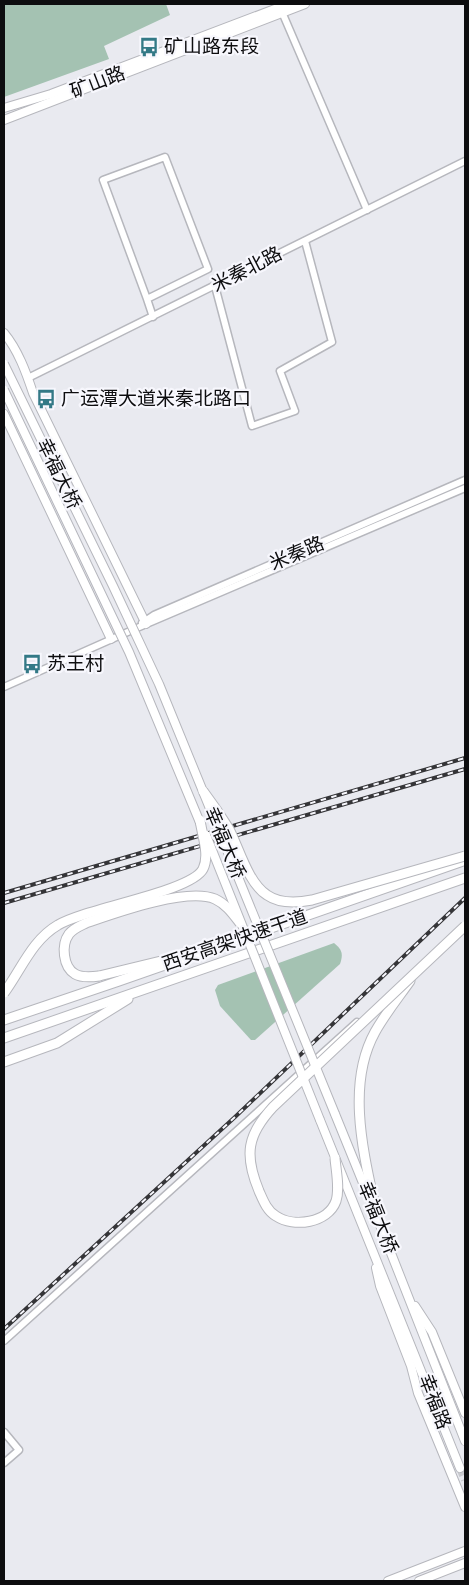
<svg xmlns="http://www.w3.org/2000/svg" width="469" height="1585" font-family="'Sofia Sans Condensed','Noto Sans SC',sans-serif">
	<rect width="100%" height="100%" fill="#e9eaf0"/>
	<g fill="#a4c2b2">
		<polygon points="4,4 166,4 170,15 104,46 109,59 4,97"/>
		<path d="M334,943C343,950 343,955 340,964L255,1040H251L220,1006L215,990L218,985Z"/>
	</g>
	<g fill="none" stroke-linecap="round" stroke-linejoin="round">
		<polyline stroke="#c8c9ce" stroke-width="8" stroke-dasharray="8 4" stroke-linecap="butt" points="460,1468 465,1480"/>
		<defs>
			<g id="minor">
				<polyline points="282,12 367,210"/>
				<polyline points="215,286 252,426 295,411 280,371 332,342 305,241"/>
				<polyline points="147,299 208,269 165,157 103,180 147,299 153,317"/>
				<polyline points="28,378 465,161"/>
				<polyline points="142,623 154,615 465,480"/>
				<polyline points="4,687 130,631 465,488"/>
				<polyline points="4,1341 357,1022"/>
				<polyline points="4,1432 19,1450 4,1463"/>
			</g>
			<g id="major">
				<polyline points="4,108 51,94 288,4"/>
				<polyline points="4,120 305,4"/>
				<path d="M4,333C18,350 26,372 33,393L146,624"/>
				<polyline points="4,414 111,639"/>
				<polyline points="335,1114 372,1205"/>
				<polyline points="320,1120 460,1468"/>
				<polyline points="376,1215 465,1441"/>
				<polyline points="376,1268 380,1286 411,1366 418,1393 465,1507"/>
				<polyline points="415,1306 432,1332 465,1413"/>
				<polyline points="388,1581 465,1551"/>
				<polyline points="419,1581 465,1563"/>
			</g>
			<g id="highway">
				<polyline points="99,976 165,960"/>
				<polyline points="4,1020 119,981 463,861"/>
				<polyline points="4,1038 465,878"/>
				<polyline points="4,1062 57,1043 128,999"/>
				<path d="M378,1221C366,1162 344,1088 375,1032C385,1014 398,998 410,981"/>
			</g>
		</defs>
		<use href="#minor" stroke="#b6b7bd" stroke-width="9"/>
		<use href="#major" stroke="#b6b7bd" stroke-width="10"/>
		<use href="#highway" stroke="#b6b7bd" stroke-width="11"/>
		<use href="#minor" stroke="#fff" stroke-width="6"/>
		<use href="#major" stroke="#fff" stroke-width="8"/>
		<use href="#highway" stroke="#fff" stroke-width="9"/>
		<defs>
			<g id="rail">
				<polyline points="4,893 465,758"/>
				<polyline points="4,903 465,769"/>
				<polyline points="4,1329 235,1117 465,898"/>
			</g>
		</defs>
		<use href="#rail" stroke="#353538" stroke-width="4"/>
		<use href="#rail" stroke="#f7f7fd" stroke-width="2" stroke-dasharray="5.5" stroke-linecap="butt"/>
		<defs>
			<g id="major-bridge">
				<polyline points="4,364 113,586 159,684 335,1114"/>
				<polyline points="4,390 129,652 201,825"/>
				<polyline points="206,835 320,1120"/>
			</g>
			<g id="highway-bridge">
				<path d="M203,791C212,803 221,816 229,829C239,848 248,883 267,895C280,904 297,903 312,900L465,856"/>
				<path d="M99,976C92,977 82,978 75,974C63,967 61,945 69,934C74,928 80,926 86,923C115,913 187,887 215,899C226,904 233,914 240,923"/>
				<path d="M4,993C21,970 32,940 58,925C86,908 191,892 203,869C210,855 202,835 200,820"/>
				<path d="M335,1158C336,1171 340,1188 336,1201C328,1223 294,1228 276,1216C267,1211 263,1200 259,1191C244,1155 247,1135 273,1107L465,926"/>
			</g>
		</defs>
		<use href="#major-bridge" stroke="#b6b7bd" stroke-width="10" stroke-linecap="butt"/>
		<use href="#highway-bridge" stroke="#b6b7bd" stroke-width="11" stroke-linecap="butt"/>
		<use href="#major-bridge" stroke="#fff" stroke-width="8"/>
		<use href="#highway-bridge" stroke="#fff" stroke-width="9"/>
	</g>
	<defs>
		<symbol id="bus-bare" viewBox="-9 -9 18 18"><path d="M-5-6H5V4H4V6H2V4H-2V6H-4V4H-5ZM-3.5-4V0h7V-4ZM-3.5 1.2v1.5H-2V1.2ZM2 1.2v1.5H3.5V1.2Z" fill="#337986" stroke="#f7f7fd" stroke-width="2.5" paint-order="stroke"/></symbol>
	</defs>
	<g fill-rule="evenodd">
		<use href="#bus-bare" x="135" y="33" width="28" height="28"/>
		<use href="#bus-bare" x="32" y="385" width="28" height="28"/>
		<use href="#bus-bare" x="18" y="650" width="28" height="28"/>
	</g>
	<g text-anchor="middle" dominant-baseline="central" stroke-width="4.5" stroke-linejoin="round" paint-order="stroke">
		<g font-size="19" fill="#0d0d0f" stroke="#f7f7fd" text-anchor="start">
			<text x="164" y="47">矿山路东段</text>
			<text x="61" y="399">广运潭大道米秦北路口</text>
			<text x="47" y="664">苏王村</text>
		</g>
		<g font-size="19" fill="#0d0d0f" stroke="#f7f7fd">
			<text transform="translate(98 83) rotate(-21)">矿山路</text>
			<text transform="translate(247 270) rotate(-27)">米秦北路</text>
			<text transform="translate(58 474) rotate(64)">幸福大桥</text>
			<text transform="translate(297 554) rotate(-23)">米秦路</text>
			<text transform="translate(224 843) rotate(67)">幸福大桥</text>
			<text transform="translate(235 941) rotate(-19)">西安高架快速干道</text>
			<text transform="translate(377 1218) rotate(68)">幸福大桥</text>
			<text transform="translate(434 1402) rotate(69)">幸福路</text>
		</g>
	</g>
	<rect width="469" height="1585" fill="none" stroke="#0d0d0f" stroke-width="10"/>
</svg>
